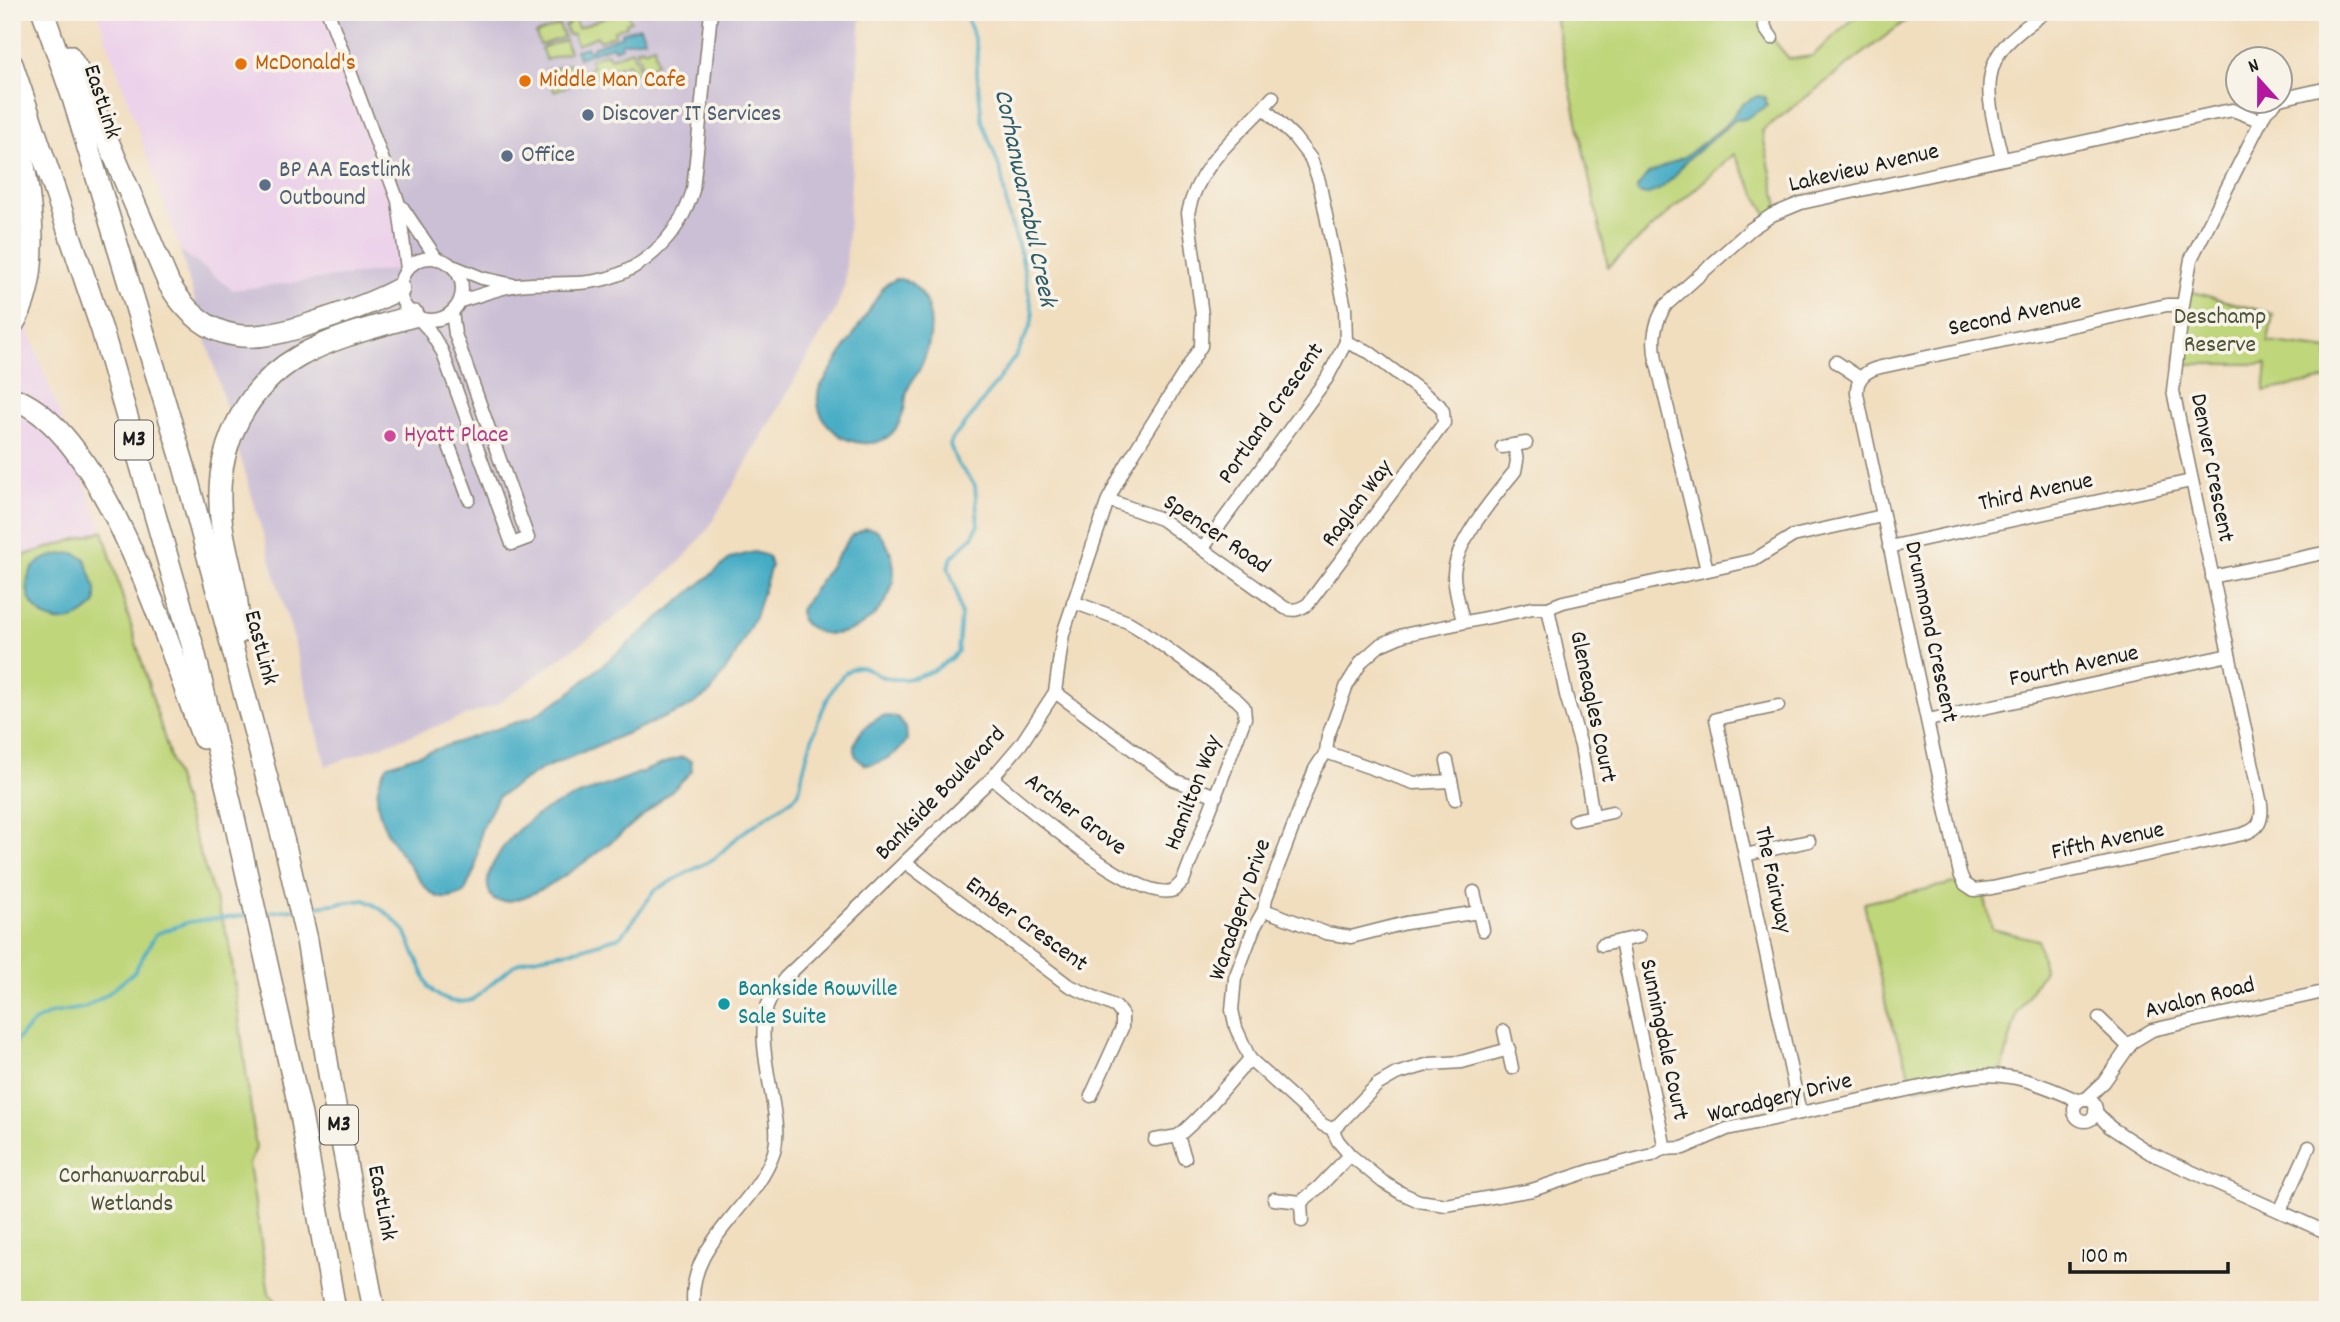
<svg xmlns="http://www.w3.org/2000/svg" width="2340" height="1322" font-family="Dekko,sans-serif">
	<rect width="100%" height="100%" fill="#f7f3e8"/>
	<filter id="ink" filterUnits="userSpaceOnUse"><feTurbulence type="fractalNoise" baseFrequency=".0143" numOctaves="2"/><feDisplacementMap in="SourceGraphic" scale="14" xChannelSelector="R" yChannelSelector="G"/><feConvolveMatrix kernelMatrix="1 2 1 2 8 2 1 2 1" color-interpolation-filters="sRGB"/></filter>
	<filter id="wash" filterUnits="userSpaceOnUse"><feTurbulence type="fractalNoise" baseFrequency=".00686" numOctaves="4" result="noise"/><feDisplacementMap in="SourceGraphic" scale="28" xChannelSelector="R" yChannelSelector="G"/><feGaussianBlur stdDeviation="1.57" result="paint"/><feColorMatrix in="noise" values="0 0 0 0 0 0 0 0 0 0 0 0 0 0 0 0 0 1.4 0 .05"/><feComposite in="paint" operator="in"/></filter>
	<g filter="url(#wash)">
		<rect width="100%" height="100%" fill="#f1debf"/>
		<g fill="#ecd1ea">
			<polygon points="97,12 328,12 398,201 407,269 233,290 180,250"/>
			<polygon points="12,271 31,337 103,531 12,559"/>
		</g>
		<polygon fill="#cbbfd5" points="328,12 861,12 845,284 836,309 708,529 683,559 653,586 602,628 498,704 326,766 291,630 180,250 233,290 407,268 398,201"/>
		<g fill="#bfd67a" stroke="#6e794b" stroke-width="2">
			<polygon points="619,12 627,12 631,21 626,23 627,26 614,30 615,35 600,41 597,36 577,45 573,34 568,35 565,26 569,24 567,18 573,16 578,28"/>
			<polygon points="1554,12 1763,12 1772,38 1789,59 1812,56 1861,12 1917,12 1762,131 1779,211 1768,217 1734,154 1608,267"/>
			<polygon points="559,25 564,37 540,45 536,34"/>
			<polygon points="565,40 569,52 546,60 541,48"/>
			<polygon points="654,46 657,63 643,71 636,49 642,47 643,50"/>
			<polygon points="632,50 640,72 634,74 629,63 588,77 588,83 584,71 593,67 590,59 607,53 610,58"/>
			<polygon points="570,64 571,66 575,65 578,72 573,75 576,83 554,91 546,71"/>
			<polygon points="2186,290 2273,314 2268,342 2328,350 2328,379 2264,391 2267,364 2176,364"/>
			<polygon points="103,531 186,811 229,941 256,1148 249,1164 269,1294 282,1310 12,1310 12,559"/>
			<polygon points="1963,881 1983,890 1992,929 2038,940 2044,970 2017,1013 2001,1074 1915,1088 1887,1010 1864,903"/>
		</g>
		<g fill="#45acc5" stroke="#306470" stroke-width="2">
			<polygon points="640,27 645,39 621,43 622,47 614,49 612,46 579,58 576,50 587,47 589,51 593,49 593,47 622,36 621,33"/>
			<polygon points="1757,96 1765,97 1767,106 1745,119 1735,120 1687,160 1674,177 1659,190 1646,195 1637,193 1637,188 1648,174 1686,156 1727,124 1741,105"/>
			<path d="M896,279C907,279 916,285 922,295C936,318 932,342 921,366C918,374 911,381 908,389C905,396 906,404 904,410C898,432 886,445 863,443C851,442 842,439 834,431C820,419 815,406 819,389L885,285Z"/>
			<path d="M866,528L877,530C933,596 835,665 801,619L800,610L851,536Z"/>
			<path d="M754,552L768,556L771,566L755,617L735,656L711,692L687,708L542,769L498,797L481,830L475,869L464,893C456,897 447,900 438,897C427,893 419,878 412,869C390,840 361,801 388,765L532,717L567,695L731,558Z"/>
			<path d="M73,553L85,558L96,590V603C48,654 4,584 41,561C51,555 62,554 73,553Z"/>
			<path d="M883,716L897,717L906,728L907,740C899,753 882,764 866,765C838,750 865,723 883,716Z"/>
			<path d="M682,757L691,761L692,771L676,787C645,813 532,918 493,899C485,887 487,876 493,864C520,810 569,799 621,780C641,773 661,763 682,757Z"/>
		</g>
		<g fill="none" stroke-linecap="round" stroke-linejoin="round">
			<g stroke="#45acc5" stroke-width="3.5">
				<path d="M308,907L365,900L376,906L388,914L405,931L429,987C441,1001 455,1005 472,1000L514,965L529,959L580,949L619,937L627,929L655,890L715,858L741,834L794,798L799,792C803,765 826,674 856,667C866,665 872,673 880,676C907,686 941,671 958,651L961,614L956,589L948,567L952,557L973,536L978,525L975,485L957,463L950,445L952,439L968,421L1017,354L1031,325L1033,313L1021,255L1008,213L1001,172L982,120L977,73V49L971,28L963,12"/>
				<polyline points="262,913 293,909"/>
				<polyline points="12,1045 34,1022 52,1013 84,1008 106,995 134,972 156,934 189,922 248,915"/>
			</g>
		</g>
	</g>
	<g filter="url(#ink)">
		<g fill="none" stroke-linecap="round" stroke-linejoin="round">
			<defs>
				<g id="minor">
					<polyline points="328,12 398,201 407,269"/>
					<polyline points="1763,12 1765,28 1772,38"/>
					<polyline points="2280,99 2328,88"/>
					<path d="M2002,159C1995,124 1977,80 2003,48C2014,34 2031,23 2045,12"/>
					<polyline points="402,207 437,259"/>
					<circle cx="431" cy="289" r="31"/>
					<polyline points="455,267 482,278 514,285"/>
					<path d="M460,301C479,296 498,288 518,285C541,282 565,285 589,282C639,276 679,238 693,190L711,12"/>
					<path d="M2183,305H2167L1881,367C1866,370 1856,378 1857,394L1960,874L1965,884L1974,890L1992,888L2243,834C2259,829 2263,821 2261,804L2173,391L2183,305L2191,259L2266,111L2276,102"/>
					<polyline points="418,318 429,330 442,351 512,544 528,538 455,334 452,312"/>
					<polyline points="1836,362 1860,378"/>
					<polyline points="445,435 469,499"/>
					<polyline points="1502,447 1526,443"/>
					<path d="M1108,500L1161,519L1285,608C1294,612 1300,609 1308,604L1444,423L1443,411L1439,405L1369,352L1346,342"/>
					<path d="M1882,516L1793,536L1754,560L1563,602L1548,608H1533L1403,635L1380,645L1362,661L1347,685L1328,736L1326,752L1315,769L1266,898L1264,910L1254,928L1235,978L1232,1010L1236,1028L1250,1059L1323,1125L1332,1129L1338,1141L1350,1155L1383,1182L1401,1193L1419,1201L1446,1205L1532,1190L1593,1170L1652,1155L1662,1149L1683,1148L1727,1129L1967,1077C2008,1070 2042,1084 2079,1101"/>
					<polyline points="1889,547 2191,481"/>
					<polyline points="1203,548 1327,378 1346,342 1345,308 1319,181 1311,159 1294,137 1264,108"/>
					<path d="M1707,570L1656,360C1652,340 1654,323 1666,305L1751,229L1772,215L1801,203L2216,113L2233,110L2261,121"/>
					<polyline points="2212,577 2328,552"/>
					<polyline points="1548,608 1566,695 1581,746 1593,815"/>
					<path d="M1463,622C1460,607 1454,589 1454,574C1455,542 1495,496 1515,471L1517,461L1514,445"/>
					<polyline points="1055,692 1174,780 1216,796"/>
					<polyline points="1778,706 1716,719 1800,1113"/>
					<polyline points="1928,720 2229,655"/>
					<polyline points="1326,752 1414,783 1451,781"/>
					<polyline points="1447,761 1455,799"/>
					<path d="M992,778C1023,803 1137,905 1174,890L1183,881L1245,718L1244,707L1237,700L1143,631L1128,622L1073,602"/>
					<polyline points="1575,820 1612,812"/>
					<polyline points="1745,855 1809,841"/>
					<polyline points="905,862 1068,985 1116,1007 1122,1015 1122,1028 1091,1096"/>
					<polyline points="1474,892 1483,930"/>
					<polyline points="1264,910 1326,933 1351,937 1406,923 1479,912"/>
					<path d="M1621,941C1634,1010 1651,1079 1665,1149"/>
					<polyline points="1602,945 1639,937"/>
					<polyline points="2099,1018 2129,1047"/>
					<polyline points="1504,1031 1512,1068"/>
					<polyline points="2086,1099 2104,1082 2132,1042 2152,1030 2328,991"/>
					<circle cx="2085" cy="1110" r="11"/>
					<polyline points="2095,1111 2110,1127 2150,1153 2328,1233"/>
					<polyline points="1333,1130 1377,1085 1396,1074 1430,1064 1462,1062 1509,1049"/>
					<path d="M1178,1136C1205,1114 1226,1085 1250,1059"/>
					<polyline points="1155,1140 1178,1136 1185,1158"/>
					<polyline points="1274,1199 1301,1202 1302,1221"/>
					<polyline points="1301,1202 1318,1188 1350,1155"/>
					<polyline points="2280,1211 2309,1147"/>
					<path d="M694,1310C684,1243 755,1210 774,1152C778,1138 776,1124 774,1110C770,1080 755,1027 770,1000C774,992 780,985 785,978L992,778L1021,744L1055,692L1063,634L1108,500L1125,467L1201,346L1202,315L1188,213C1198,163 1240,134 1273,97"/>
				</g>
				<g id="motorway">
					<polyline points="43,12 73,98 184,466 287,854 307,940 330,1079 374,1310"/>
					<path d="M69,56L77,69L169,284C208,349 256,343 319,321C347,312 373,303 399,289"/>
					<polyline points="12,64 102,330 193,647 235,822 301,1115 335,1310"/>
					<path d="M12,109C26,170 49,270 12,326"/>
					<path d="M12,398C105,429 170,652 203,738"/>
					<path d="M239,633C238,620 238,608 236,595C231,564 220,533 220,501C218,443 248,386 298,357C333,337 375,327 414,316"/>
				</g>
			</defs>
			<use href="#minor" stroke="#867d6e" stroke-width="15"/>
			<use href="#motorway" stroke="#867d6e" stroke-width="24"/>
			<use href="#minor" stroke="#fff" stroke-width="12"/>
			<use href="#motorway" stroke="#fff" stroke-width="21"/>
		</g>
	</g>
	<g fill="#e8710a" stroke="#f7f3e8" stroke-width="2.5">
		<circle cx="241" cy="64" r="7"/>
		<circle cx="525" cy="81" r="7"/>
	</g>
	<g fill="#5c6f8a" stroke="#f7f3e8" stroke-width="2.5">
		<circle cx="588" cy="115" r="7"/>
		<circle cx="507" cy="156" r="7"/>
		<circle cx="265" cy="185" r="7"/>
	</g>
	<circle fill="#d1479c" stroke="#f7f3e8" stroke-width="2.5" cx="390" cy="436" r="7"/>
	<circle fill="#0f9aa8" stroke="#f7f3e8" stroke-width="2.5" cx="724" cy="1004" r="7"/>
	<g text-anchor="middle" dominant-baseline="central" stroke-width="7" stroke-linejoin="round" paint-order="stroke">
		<g fill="#f7f3e8" stroke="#5e5c59" stroke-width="2">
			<rect x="115" y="420.5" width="38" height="39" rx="5"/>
			<rect x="320" y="1105.5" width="38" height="39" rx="5"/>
		</g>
		<g font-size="23" font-weight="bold" fill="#1c1c1c">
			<text x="134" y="440">M3</text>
			<text x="339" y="1125">M3</text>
		</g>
		<g font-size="24" fill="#c56008" stroke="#f7f3e8" text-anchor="start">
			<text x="255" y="64">McDonald's</text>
			<text x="539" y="81">Middle Man Cafe</text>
		</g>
		<g font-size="24" fill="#1c1c1c" stroke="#f7f3e8">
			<text transform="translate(101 102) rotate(72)">EastLink</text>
			<text transform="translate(1864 169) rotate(-13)">Lakeview Avenue</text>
			<text transform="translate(2015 316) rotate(-12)">Second Avenue</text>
			<text transform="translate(1272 414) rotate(-55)">Portland Crescent</text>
			<text transform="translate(2211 468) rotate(79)">Denver Crescent</text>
			<text transform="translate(2036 493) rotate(-12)">Third Avenue</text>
			<text transform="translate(1358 504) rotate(-53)">Raglan Way</text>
			<text transform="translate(1216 535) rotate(34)">Spencer Road</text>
			<text transform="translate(1930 632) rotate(78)">Drummond Crescent</text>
			<text transform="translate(260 648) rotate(75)">EastLink</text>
			<text transform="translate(2074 667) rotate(-12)">Fourth Avenue</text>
			<text transform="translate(1592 707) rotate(78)">Gleneagles Court</text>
			<text transform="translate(1194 793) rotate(-69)">Hamilton Way</text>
			<text transform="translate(941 794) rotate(-46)">Bankside Boulevard</text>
			<text transform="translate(1075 815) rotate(37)">Archer Grove</text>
			<text transform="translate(2108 842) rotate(-12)">Fifth Avenue</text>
			<text transform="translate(1772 880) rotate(78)">The Fairway</text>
			<text transform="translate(1241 910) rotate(-71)">Waradgery Drive</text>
			<text transform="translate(1026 925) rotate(36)">Ember Crescent</text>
			<text transform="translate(2200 999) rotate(-14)">Avalon Road</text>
			<text transform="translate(1663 1040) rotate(78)">Sunningdale Court</text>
			<text transform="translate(1780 1099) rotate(-14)">Waradgery Drive</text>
			<text transform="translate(381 1203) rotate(79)">EastLink</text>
		</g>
		<g font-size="24" fill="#4e5e75" stroke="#f7f3e8" text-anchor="start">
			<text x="602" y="115">Discover IT Services</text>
			<text x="521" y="156">Office</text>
			<text x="279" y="171">BP AA Eastlink<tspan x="279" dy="28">Outbound</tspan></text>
		</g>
		<g font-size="24" fill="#4d5438" stroke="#f7f3e8">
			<text x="2220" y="318">Deschamp<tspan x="2220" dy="28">Reserve</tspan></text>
			<text x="132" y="1177">Corhanwarrabul<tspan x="132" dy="28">Wetlands</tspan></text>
		</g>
		<g font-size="24" fill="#b23c85" stroke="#f7f3e8" text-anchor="start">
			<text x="404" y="436">Hyatt Place</text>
		</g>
		<g font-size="24" fill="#0d838f" stroke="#f7f3e8" text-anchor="start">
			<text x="738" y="990">Bankside Rowville<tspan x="738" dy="28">Sale Suite</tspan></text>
		</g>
		<g font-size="26" font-style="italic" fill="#2e5d68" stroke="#f7f3e8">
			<text transform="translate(1024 198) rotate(78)">Corhanwarrabul Creek</text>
		</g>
	</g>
	<rect width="2340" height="1322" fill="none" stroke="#f7f3e8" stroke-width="42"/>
	<g transform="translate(2259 80) rotate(339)"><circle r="33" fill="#f7f3e8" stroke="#9f9d96" stroke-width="2"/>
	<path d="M0-5L12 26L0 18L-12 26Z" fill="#b5179e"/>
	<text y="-10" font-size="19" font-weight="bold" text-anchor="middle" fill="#1c1c1c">N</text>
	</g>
	<path d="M2070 1262v10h158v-10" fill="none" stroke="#1c1c1c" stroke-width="3.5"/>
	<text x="2081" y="1262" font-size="21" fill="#1c1c1c" stroke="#f7f3e8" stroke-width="5" paint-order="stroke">100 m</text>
</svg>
